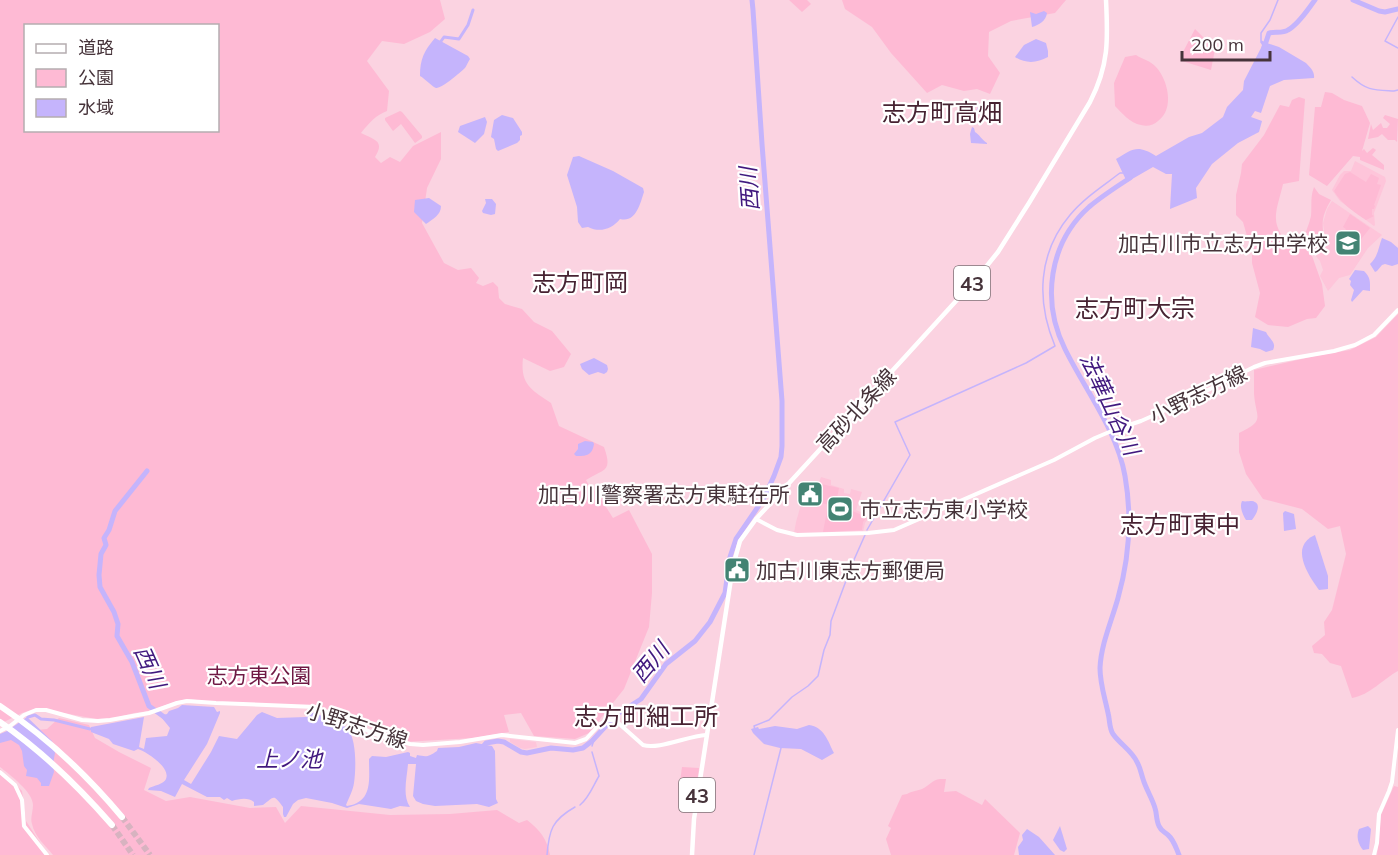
<svg xmlns="http://www.w3.org/2000/svg" width="1398" height="855" font-family="Mulish,'Noto Sans JP',sans-serif">
	<rect width="100%" height="100%" fill="#fbd3e1"/>
	<g fill="#fec5da">
		<polygon points="1355,161 1385,177 1386,181 1374,213 1375,225 1374,226 1340,201 1332,190 1340,175 1344,171 1351,171"/>
		<polygon points="1332,201 1382,235 1368,248 1350,275 1339,278 1328,291 1320,276 1323,270 1320,261 1315,255 1325,237 1323,223 1327,209"/>
		<polygon points="821,477 831,480 831,485 844,489 844,493 850,494 851,489 862,492 856,510 870,516 865,523 863,532 794,533 796,522 804,494 811,497 814,491 806,488 807,485 817,488"/>
		<polygon points="510,739 536,742 537,747 525,749 520,748 510,742"/>
	</g>
	<g fill="#febad4" fill-rule="evenodd">
		<path d="M0,0H440L445,19L430,32L404,44L382,41L367,61L389,91L387,111C376,115 369,123 361,133C375,140 385,141 375,157L381,163L390,157L400,162L413,146L441,132V159L427,188L422,223L444,263L458,270L471,268L479,278L476,283L483,286L493,282L498,287L499,298L505,304L522,309L534,322L552,331L571,354L564,367L550,371L523,358C520,384 531,390 551,403L559,426L604,447C613,473 604,468 586,480L591,489L596,491L613,518L629,510L652,554V593L649,627L624,689L589,733L575,739L534,736L521,713L504,715L509,732L473,738L404,742L323,707L214,702L188,699L177,701L149,711L134,713L114,718L96,719L37,708L22,713L0,724ZM26,26H218V130H26Z"/>
		<polygon points="789,0 807,0 811,4 802,12"/>
		<polygon points="842,0 1066,0 1055,13 1011,21 989,32 988,56 1000,73 990,94 977,89 964,91 942,85 927,93 891,53 872,27 845,9"/>
		<polygon points="1195,29 1215,49 1211,70 1182,61 1183,52"/>
		<path d="M1136,55C1142,59 1151,61 1156,67C1168,80 1175,109 1158,121C1154,125 1147,127 1141,125C1130,123 1122,113 1115,106L1114,83L1125,57Z"/>
		<polygon points="1325,92 1332,93 1344,100 1362,106 1370,123 1362,151 1364,149 1367,153 1373,148 1376,150 1372,155 1384,165 1384,170 1360,160 1360,157 1353,156 1327,186 1309,175 1315,107 1321,107"/>
		<path d="M1299,97L1305,99L1299,181L1283,184C1281,194 1275,210 1276,219C1276,226 1280,232 1283,238C1292,243 1299,244 1308,250L1301,243C1305,234 1309,225 1311,216C1312,206 1310,197 1314,187L1319,194L1331,200C1323,214 1321,221 1324,237L1314,254L1311,253L1322,284L1325,306L1316,318L1307,319L1288,327L1268,325L1255,317L1260,293L1252,263V247L1247,236L1243,222L1236,215V195L1241,173L1242,164L1264,135L1280,105L1289,107L1292,100Z"/>
		<polygon points="400,111 402,112 422,136 422,138 415,143 401,124 393,131 385,120 385,118"/>
		<polygon points="1385,115 1398,119 1397,142 1395,140 1388,140 1382,134 1378,137 1368,139 1371,124 1373,130 1381,123 1383,128 1387,128 1390,124 1383,118"/>
		<path d="M1350,172L1366,182L1371,174L1379,178L1377,184L1381,185L1374,205L1375,206L1374,209H1372V215L1374,216L1366,220C1354,212 1342,204 1334,191L1345,174Z"/>
		<polygon points="1350,214 1370,228 1354,248 1348,245 1347,246 1338,241 1346,229 1343,227"/>
		<path d="M1398,314V671C1383,679 1370,695 1352,698L1341,666L1330,663L1322,654L1314,653L1312,646L1325,635L1324,622L1332,610L1346,554L1340,526L1328,529L1302,509L1263,499L1246,474L1239,452V433C1266,420 1256,419 1254,394C1254,386 1254,378 1254,370L1315,356L1350,350L1376,337Z"/>
		<polygon points="821,484 839,488 837,498 846,501 845,508 867,517 863,522 862,530 823,532 827,511 830,511 831,505 815,502"/>
		<path d="M59,718L89,725L95,738L119,752L151,768L144,790L166,801L190,797L250,808L276,807L285,823L301,806L390,815L450,814L497,810L519,823L527,820C540,830 547,839 550,855H53C45,845 35,837 32,824C30,818 33,812 33,805C33,792 10,775 0,767V742L26,731L47,729Z"/>
		<polygon points="682,767 699,768 696,791 679,789"/>
		<polygon points="0,769 22,791 26,821 48,855 0,855"/>
		<path d="M940,779H946L944,792L956,791L982,805L985,799L1020,833L1014,855H891L886,839L891,828L888,826L902,795L907,794C912,791 916,791 922,789C929,786 932,780 940,779Z"/>
		<polygon points="1394,786 1398,787 1398,855 1377,855 1381,815"/>
	</g>
	<g fill="#c5b4fc">
		<path d="M1044,11L1047,13C1046,21 1039,25 1032,27L1030,12L1036,14Z"/>
		<path d="M435,38L468,56L470,59C468,62 467,65 465,68C461,72 441,89 436,88C434,88 424,78 420,76C420,59 424,51 435,38Z"/>
		<path d="M1036,39L1046,43L1048,51V57C1037,63 1026,64 1015,57L1024,45Z"/>
		<path d="M1261,41L1279,47L1306,63C1310,67 1315,72 1314,78L1284,80L1270,86L1261,113L1255,111L1251,117L1262,121L1259,132L1238,143L1212,164L1196,188L1197,198L1170,209L1172,174H1166L1153,167L1127,182L1116,159C1133,149 1137,144 1156,156L1189,137L1202,133L1223,117L1227,107L1243,90L1244,81L1261,48L1262,45L1260,42Z"/>
		<path d="M995,107L996,112L991,117C984,118 980,116 976,111L978,107L986,108Z"/>
		<polygon points="502,115 513,118 522,132 522,135 520,136 520,140 517,143 498,151 496,149 494,139 491,137 494,120"/>
		<polygon points="485,117 487,122 484,134 475,143 458,132 460,126"/>
		<path d="M972,127L974,128L975,132C979,134 982,140 987,143V144L971,143L970,134Z"/>
		<path d="M579,156L613,171L643,188L644,192C640,204 636,223 620,219C612,229 600,233 588,227L582,228L578,222L577,207L567,175L573,157Z"/>
		<path d="M429,198L441,206C441,215 433,219 426,224L414,212L415,200Z"/>
		<polygon points="485,199 492,199 496,204 495,214 491,215 483,213 482,211 486,203"/>
		<path d="M1382,238L1391,242L1398,248V264L1392,266L1385,264L1382,265L1377,271L1375,272L1370,264C1379,255 1378,248 1382,238Z"/>
		<path d="M1355,270L1364,271C1371,278 1370,282 1370,291L1363,290L1352,302L1351,300L1354,290L1350,285L1351,281L1349,279Z"/>
		<path d="M1253,328L1266,332C1269,339 1277,342 1273,350L1266,352L1260,349L1251,347Z"/>
		<polygon points="594,358 607,365 608,369 607,372 604,374 598,372 589,375 582,369 580,364"/>
		<path d="M585,441L593,442L594,444C592,456 586,456 576,456L574,454L578,449V444Z"/>
		<path d="M1242,501C1245,502 1249,501 1252,501C1263,503 1256,515 1252,520H1246C1243,515 1239,507 1242,501Z"/>
		<polygon points="1285,511 1294,514 1296,529 1284,531 1283,513"/>
		<path d="M1315,535L1328,576V589L1319,590C1308,575 1289,546 1315,535Z"/>
		<path d="M182,705L214,707L217,712L220,711V713L207,744L184,780L191,784L211,752L219,736L237,739L257,715L262,712L277,718L306,717L308,715L309,712C318,713 322,716 330,720C335,724 343,724 347,728C357,739 356,769 354,783C353,790 349,798 346,805L347,806C373,802 369,780 369,759L372,756L386,757L408,752L410,753V756L416,758L417,755C427,757 428,757 437,751L438,748L459,747L476,743L492,746L495,751L496,799L498,803L489,807L477,804L435,806L423,804L416,801L413,796L416,764H408C407,778 402,795 410,807L400,806L391,809L359,804L347,808L332,803L306,798L298,800L293,804L286,817H284L283,814V807C273,793 274,797 263,805L254,806V802C248,797 239,799 232,801L227,798L224,800L220,797H207L182,784L175,797L161,791L148,790L149,788C153,786 164,784 166,779C171,767 145,751 138,749L134,751L113,744L109,739L91,732V727L144,717L139,747L144,749L146,738L167,736L170,728L161,717L163,715L167,714L169,711L178,708Z"/>
		<polygon points="27,717 52,741 55,753 53,764 54,772 49,786 41,786 41,783 37,778 26,776 27,770 24,766 22,751 19,745 11,740 0,743 0,734 7,731"/>
		<path d="M809,725C824,727 828,741 834,753L822,760L801,749L780,748L764,744L753,733L751,729L758,727L759,729L775,726L797,729Z"/>
		<polygon points="1060,826 1067,849 1064,852 1060,850 1053,840"/>
		<path d="M1368,826L1371,829L1369,849L1363,850C1358,844 1356,836 1359,829Z"/>
		<polygon points="1027,829 1039,837 1055,855 1019,855 1018,847 1023,840 1022,835"/>
	</g>
	<g fill="none" stroke-linecap="round" stroke-linejoin="round">
		<g stroke="#c5b4fc" stroke-width="1.5">
			<polyline points="1398,17 1385,41 1398,48"/>
			<polyline points="1263,42 1261,41 1261,33 1270,20 1278,0"/>
			<path d="M1352,77C1367,91 1374,90 1394,91L1398,90"/>
			<path d="M867,530L910,455L895,422L1026,363L1055,346C1036,301 1038,253 1070,215C1084,198 1103,186 1120,173H1123"/>
			<polyline points="755,730 754,726 769,720 792,697 808,686 818,676 824,650 830,635 831,621 853,562 865,535"/>
			<polyline points="592,746 594,740"/>
			<path d="M580,805C589,798 593,786 599,776L592,752"/>
			<path d="M547,855C549,830 552,820 575,807"/>
			<polyline points="754,855 781,748"/>
		</g>
		<g stroke="#c5b4fc" stroke-width="3">
			<polyline points="439,44 444,37 459,39 468,25 473,10"/>
			<polyline points="28,717 35,715 41,719 54,720 90,729"/>
		</g>
		<g stroke="#c5b4fc" stroke-width="5">
			<polyline points="1353,0 1379,11 1385,12 1398,9"/>
			<path d="M1264,48L1269,33C1275,31 1282,34 1288,30C1299,24 1308,9 1315,0"/>
			<path d="M1130,178C1116,187 1102,196 1089,207C1049,243 1041,301 1065,349C1085,390 1117,430 1125,476C1132,516 1129,559 1118,598C1112,620 1101,644 1100,668C1100,684 1105,698 1108,713C1110,720 1109,728 1113,734C1120,744 1132,751 1137,762C1140,767 1141,773 1143,779C1146,789 1152,798 1155,808C1157,814 1156,820 1159,826C1161,831 1165,832 1168,835C1174,840 1176,848 1179,855"/>
			<polyline points="147,471 115,511 109,530 104,538 106,545 101,554 99,575 100,587 114,612 118,624 117,636 132,662 149,706 167,719"/>
			<polyline points="481,749 486,743 498,741 504,742 521,752 527,753 551,748 573,750 583,748 592,741 616,715 641,699 666,664 695,641 710,622 725,593 730,557 736,539 764,498 774,476 781,457 782,446 782,401 762,144 753,10 752,0"/>
		</g>
		<g stroke="#d7b3c0" stroke-width="6" stroke-dasharray="6 3" stroke-linecap="butt">
			<polyline points="122,817 150,855"/>
			<polyline points="112,825 133,855"/>
		</g>
		<g stroke="#fff" stroke-width="4">
			<polyline points="756,519 777,530 797,535 868,533 894,530 1054,460 1095,438 1114,430 1141,421 1186,401 1254,367 1265,363 1334,351 1355,345 1374,335 1398,310"/>
			<path d="M0,731L10,726L24,715L36,710H46L82,720L98,721L110,720L149,713L177,703L187,701L216,703L316,707L375,734L410,744L423,745L460,742L502,735L575,743L586,739L600,724L609,720L616,721L643,745C658,750 688,736 706,735"/>
			<polyline points="0,772 15,785 22,800 24,826 47,855"/>
			<polyline points="1374,855 1377,843 1379,814 1389,791 1392,782 1398,730"/>
		</g>
		<path stroke="#fff" stroke-width="4.5" d="M692,855L694,819L733,566L740,541L756,519L904,358L977,278L998,252L1029,203L1090,102C1109,65 1108,40 1106,0"/>
		<g stroke="#fff" stroke-width="6">
			<path d="M0,706C47,737 86,774 122,817"/>
			<path d="M0,722C42,751 78,786 112,825"/>
		</g>
	</g>
	<defs>
		<symbol id="school-square" viewBox="-11 -11 22 22"><rect x="-9" y="-9" width="18" height="18" rx="4" fill="#438373" stroke="#fff"/><path d="M0-5L7-2L0 1L-7-2ZM-4 1L0 2.5L4 1V4Q0 6-4 4Z" fill="#fff"/></symbol>
		<symbol id="civic-square" viewBox="-11 -11 22 22"><rect x="-9" y="-9" width="18" height="18" rx="4" fill="#438373" stroke="#fff"/><path d="M-.6-6.5H3V-4.5H.6V-3L4-1V1h2V6H-6V1h2V-1L-.6-3ZM-1.2 2.5V6h2.4V2.5Z" fill="#fff"/></symbol>
		<symbol id="stadium-square" viewBox="-11 -11 22 22"><rect x="-9" y="-9" width="18" height="18" rx="4" fill="#438373" stroke="#fff"/><path d="M0-5a6.5 5 0 1 0 0 10a6.5 5 0 1 0 0-10ZM-3.5-1.8h7v3.6h-7Z" fill="#fff"/></symbol>
	</defs>
	<g fill-rule="evenodd">
		<use href="#school-square" x="1333" y="228" width="30" height="30"/>
		<use href="#civic-square" x="795" y="479" width="30" height="30"/>
		<use href="#stadium-square" x="825" y="494" width="30" height="30"/>
		<use href="#civic-square" x="722" y="555" width="30" height="30"/>
	</g>
	<g text-anchor="middle" dominant-baseline="central" stroke-width="4.5" stroke-linejoin="round" paint-order="stroke">
		<g fill="#fff" stroke="#7e7075" stroke-width="1.5">
			<rect x="954" y="266" width="36" height="34" rx="4.5"/>
			<rect x="679" y="778" width="36" height="34" rx="4.5"/>
		</g>
		<g font-size="20" font-weight="bold" fill="#46333a">
			<text x="972" y="283">43</text>
			<text x="697" y="795">43</text>
		</g>
		<g font-size="21" fill="#46333a" stroke="#fff" text-anchor="end">
			<text x="1328" y="243">加古川市立志方中学校</text>
			<text x="790" y="494">加古川警察署志方東駐在所</text>
			<text x="860" y="509" text-anchor="start">市立志方東小学校</text>
			<text x="756" y="570" text-anchor="start">加古川東志方郵便局</text>
		</g>
		<g font-size="21" fill="#46333a" stroke="#fff">
			<text transform="translate(1198 394) rotate(-26)">小野志方線</text>
			<text transform="translate(856 410) rotate(-47)">高砂北条線</text>
			<text transform="translate(357 725) rotate(18)">小野志方線</text>
		</g>
		<g font-size="21" fill="#6f1944" stroke="#fff">
			<text x="259" y="675">志方東公園</text>
		</g>
		<g font-size="22" font-style="italic" fill="#41187e" stroke="#fff">
			<text transform="translate(749 189) rotate(-94)">西川</text>
			<text transform="translate(1110 404) rotate(65)">法華山谷川</text>
			<text transform="translate(650 662) rotate(-50)">西川</text>
			<text transform="translate(150 667) rotate(66)">西川</text>
			<text x="289" y="759">上ノ池</text>
		</g>
		<g font-size="24" fill="#472232" stroke="#fff">
			<text x="942" y="112">志方町高畑</text>
			<text x="580" y="282">志方町岡</text>
			<text x="1135" y="308">志方町大宗</text>
			<text x="1180" y="524">志方町東中</text>
			<text x="646" y="716">志方町細工所</text>
		</g>
	</g>
	<rect x="24" y="24" width="195" height="108" fill="#ffffff" stroke="#b5adb0" stroke-width="1.5"/>
	<rect x="36" y="44" width="30" height="9" fill="#ffffff" stroke="#b5adb0" stroke-width="1.5"/>
	<text x="78" y="54" font-size="18" fill="#46333a">道路</text>
	<rect x="36" y="69" width="30" height="18" fill="#febad4" stroke="#b5adb0" stroke-width="1.5"/>
	<text x="78" y="84" font-size="18" fill="#46333a">公園</text>
	<rect x="36" y="99" width="30" height="18" fill="#c5b4fc" stroke="#b5adb0" stroke-width="1.5"/>
	<text x="78" y="114" font-size="18" fill="#46333a">水域</text>
	<path d="M1182 51v9h88v-9" fill="none" stroke="#46333a" stroke-width="3"/>
	<text x="1191" y="51" font-size="18" fill="#46333a" stroke="#ffffff" stroke-width="4.5" paint-order="stroke">200 m</text>
</svg>
